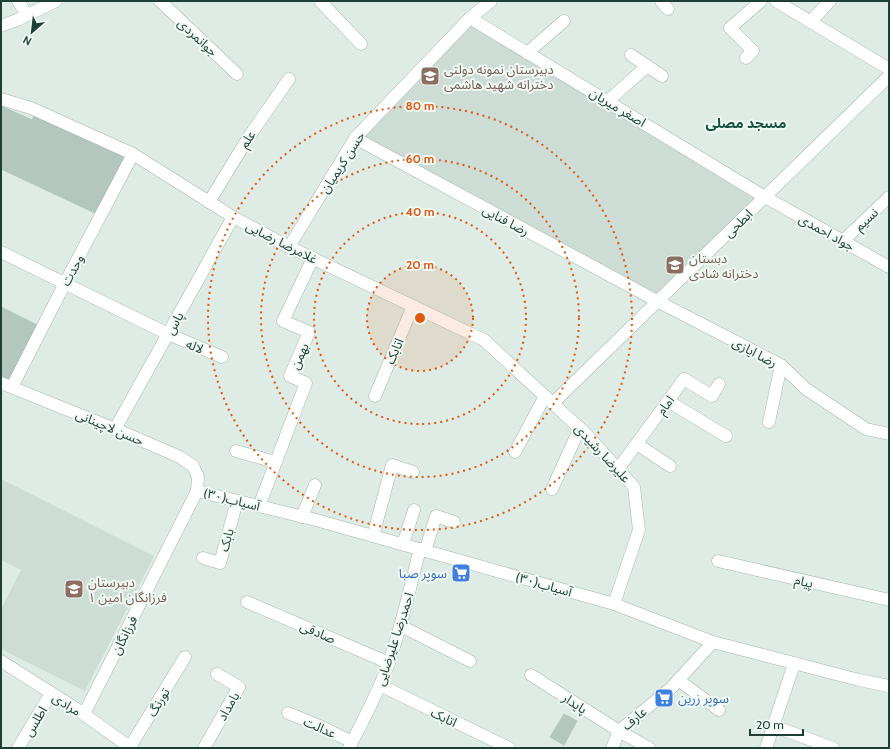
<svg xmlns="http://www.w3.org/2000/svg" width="890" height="749" font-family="Cabin,'Noto Sans Arabic',sans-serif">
	<rect width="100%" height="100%" fill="#dfece6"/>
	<g fill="#cddcd5">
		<polygon points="470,18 765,197 657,301 355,138"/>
		<polygon points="1,479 154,556 85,691 1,649 1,609 21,570 1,560"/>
	</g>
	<g fill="#b4c7bf" stroke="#b1c7bd">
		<polygon points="1,106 32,120 35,114 126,154 95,213 1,169"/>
		<polygon points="1,307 39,326 12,382 1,376"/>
		<polygon points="564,714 577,721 564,745 550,737"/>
	</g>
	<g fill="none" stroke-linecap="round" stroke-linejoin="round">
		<defs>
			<g id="minor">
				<polyline points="18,1 27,15"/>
				<polyline points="160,1 237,74"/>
				<polyline points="320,1 361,44"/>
				<polyline points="661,1 668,9"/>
				<polyline points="776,1 889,69"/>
				<polyline points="470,18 765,197 889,267"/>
				<polyline points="810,22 830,1"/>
				<polyline points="1,26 17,20 56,1"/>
				<polyline points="527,53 564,21"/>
				<polyline points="631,55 662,76"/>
				<polyline points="746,58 753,51 730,28 761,1"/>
				<polyline points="1,99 31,108 133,154 233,217 289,247 484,340 587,435 634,487 639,530 614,604"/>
				<polyline points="608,101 647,66"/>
				<polyline points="355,138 657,301 781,365 806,389 866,429 889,434"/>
				<polyline points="209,202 248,138 289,79"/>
				<polyline points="843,241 889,197"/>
				<polyline points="289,247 355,138 470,18 491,1"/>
				<polyline points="1,252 168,334 222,357"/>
				<polyline points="1,383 115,429 180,457 193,466 198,477 197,491 84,714"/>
				<polyline points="12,387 65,283 133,154"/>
				<polyline points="375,396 413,306"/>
				<polyline points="668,401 726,436"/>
				<polyline points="553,403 889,76"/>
				<polyline points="769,422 781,365"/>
				<polyline points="115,429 233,217"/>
				<polyline points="637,444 670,466"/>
				<polyline points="236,451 275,462"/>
				<polyline points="515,452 545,396"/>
				<polyline points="618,469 684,379 712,396 719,384"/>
				<polyline points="552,489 580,428"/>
				<polyline points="197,491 316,520 614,604 713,642 859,680 889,686"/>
				<polyline points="259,506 306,383 290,376 309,332 283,321 313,258"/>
				<polyline points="302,517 315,485"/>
				<polyline points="373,536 392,465 413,472"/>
				<polyline points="403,544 414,510"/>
				<polyline points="425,551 436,516 454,522"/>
				<polyline points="203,558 220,563 237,501"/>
				<polyline points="718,561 889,600"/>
				<polyline points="247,602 389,663"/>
				<polyline points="401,626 470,661"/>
				<polyline points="1,661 75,708 131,748"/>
				<polyline points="531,675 619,731 649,748"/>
				<polyline points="678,680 719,710"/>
				<polyline points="380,685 509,748"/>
				<polyline points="288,713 322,727 352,742"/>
				<polyline points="773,726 833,748"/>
				<polyline points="130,747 185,657"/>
				<polyline points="18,748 51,693"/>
				<polyline points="204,748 239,687 217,674"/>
				<path d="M349,748C363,720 379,692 389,662C402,625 410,587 420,549"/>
				<polyline points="612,748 619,731 671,688 713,642"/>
				<polyline points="766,748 794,664"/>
			</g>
		</defs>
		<use href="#minor" stroke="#a1b5ad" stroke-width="13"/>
		<use href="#minor" stroke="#fff" stroke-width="12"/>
	</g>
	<circle cx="420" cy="318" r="53" fill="#de580e" fill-opacity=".12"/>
	<g fill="none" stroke="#de580e" stroke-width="2" stroke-dasharray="2 4">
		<circle cx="420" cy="318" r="53"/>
		<circle cx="420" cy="318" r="106"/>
		<circle cx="420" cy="318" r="159"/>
		<circle cx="420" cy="318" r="212"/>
	</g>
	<defs>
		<symbol id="school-square" viewBox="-11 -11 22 22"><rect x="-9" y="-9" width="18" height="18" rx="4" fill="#8d6e63" stroke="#f0f9f4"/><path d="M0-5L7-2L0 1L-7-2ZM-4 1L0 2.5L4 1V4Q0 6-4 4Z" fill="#fff"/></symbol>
		<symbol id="supermarket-square" viewBox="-11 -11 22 22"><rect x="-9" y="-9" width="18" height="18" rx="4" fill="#3f7fe0" stroke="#f0f9f4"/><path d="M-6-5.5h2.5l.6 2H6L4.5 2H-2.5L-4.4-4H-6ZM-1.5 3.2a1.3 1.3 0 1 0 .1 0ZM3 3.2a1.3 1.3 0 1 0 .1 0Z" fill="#fff"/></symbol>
	</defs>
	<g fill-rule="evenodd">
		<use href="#school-square" x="419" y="65" width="22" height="22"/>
		<use href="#school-square" x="664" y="254" width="22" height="22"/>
		<use href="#supermarket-square" x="450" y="562" width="22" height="22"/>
		<use href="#school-square" x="63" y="578" width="22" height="22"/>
		<use href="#supermarket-square" x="653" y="687" width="22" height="22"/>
	</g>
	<g text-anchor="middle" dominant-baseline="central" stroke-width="4" stroke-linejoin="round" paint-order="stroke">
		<g font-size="13" fill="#1e3f35" stroke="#f0f9f4">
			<text transform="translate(198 37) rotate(43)">جوانمردی</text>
			<text transform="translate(618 107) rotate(31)">اصغر میریان</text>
			<text transform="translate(247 139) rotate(-57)">علم</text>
			<text transform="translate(342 162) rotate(-57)">حسن کریمیان</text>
			<text transform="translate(866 219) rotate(-43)">نسیم</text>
			<text transform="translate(506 220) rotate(28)">رضا فنایی</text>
			<text transform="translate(738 223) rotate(-44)">ابطحی</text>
			<text transform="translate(827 232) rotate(29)">جواد احمدی</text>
			<text transform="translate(282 242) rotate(27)">غلامرضا رضایی</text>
			<text transform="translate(72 270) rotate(-62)">وحدت</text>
			<text transform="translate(174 323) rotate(-61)">پاس</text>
			<text transform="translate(195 346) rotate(23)">لاله</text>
			<text transform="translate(394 351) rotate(-67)">اتابک</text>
			<text transform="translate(755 352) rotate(28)">رضا ایازی</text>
			<text transform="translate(299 356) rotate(-66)">بهمن</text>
			<text transform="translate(665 405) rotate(-54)">امام</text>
			<text transform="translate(110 427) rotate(23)">حسن لاچینانی</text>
			<text transform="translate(603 453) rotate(47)">علیرضا رشیدی</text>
			<text transform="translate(232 499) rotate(14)">آسیاب(۳۰)</text>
			<text transform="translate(226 540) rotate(-75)">بابک</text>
			<text transform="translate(804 581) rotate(13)">پیام</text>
			<text transform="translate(544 584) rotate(16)">آسیاب(۳۰)</text>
			<text transform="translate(318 632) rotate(23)">صادقی</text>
			<text transform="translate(124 635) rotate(-63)">فرزانگان</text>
			<text transform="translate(394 639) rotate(-72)">احمدرضا علیرضایی</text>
			<text transform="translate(158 702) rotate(-59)">تورنگ</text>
			<text transform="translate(575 703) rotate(33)">پایدار</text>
			<text transform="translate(67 704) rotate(33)">مرادی</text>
			<text transform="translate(228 706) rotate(-60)">بامداد</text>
			<text transform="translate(444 717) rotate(26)">اتابک</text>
			<text transform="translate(634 718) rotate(-40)">عارف</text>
			<text transform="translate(35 721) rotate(-59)">اطلس</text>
			<text transform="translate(320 727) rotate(24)">عدالت</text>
		</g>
		<g font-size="13" fill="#785e54" stroke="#f0f9f4" text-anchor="start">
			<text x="444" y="69">دبیرستان نمونه دولتی<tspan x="444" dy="15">دخترانه شهید هاشمی</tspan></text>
			<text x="689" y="258">دبستان<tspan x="689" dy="15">دخترانه شادی</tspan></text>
			<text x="88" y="582">دبیرستان<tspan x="88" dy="15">فرزانگان امین ۱</tspan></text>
		</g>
		<g font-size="13" fill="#366cbe" stroke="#f0f9f4" text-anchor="end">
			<text x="447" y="573">سوپر صبا</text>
			<text x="678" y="698" text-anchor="start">سوپر زرین</text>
		</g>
		<g font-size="14" font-weight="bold" fill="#185342" stroke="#f0f9f4">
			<text x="746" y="123">مسجد مصلی</text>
		</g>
	</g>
	<circle cx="420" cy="318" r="6" fill="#de580e" stroke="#f0f9f4" stroke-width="2"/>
	<g font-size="12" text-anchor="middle" font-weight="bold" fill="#de580e" stroke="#f0f9f4" stroke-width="4" stroke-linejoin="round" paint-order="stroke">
		<text x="420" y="110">80 m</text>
		<text x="420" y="163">60 m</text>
		<text x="420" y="216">40 m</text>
		<text x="420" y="269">20 m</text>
	</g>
	<rect width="890" height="749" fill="none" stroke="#1e3f35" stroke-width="4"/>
	<g transform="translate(32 32) rotate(208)" stroke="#f0f9f4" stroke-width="3" paint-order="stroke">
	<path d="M0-3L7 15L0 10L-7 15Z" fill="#1e3f35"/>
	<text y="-6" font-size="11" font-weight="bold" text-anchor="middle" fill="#1e3f35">N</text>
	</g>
	<path d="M750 729v6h53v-6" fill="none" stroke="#1e3f35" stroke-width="2"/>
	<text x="756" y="729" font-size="12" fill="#1e3f35" stroke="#f0f9f4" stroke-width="3" paint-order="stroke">20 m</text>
</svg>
